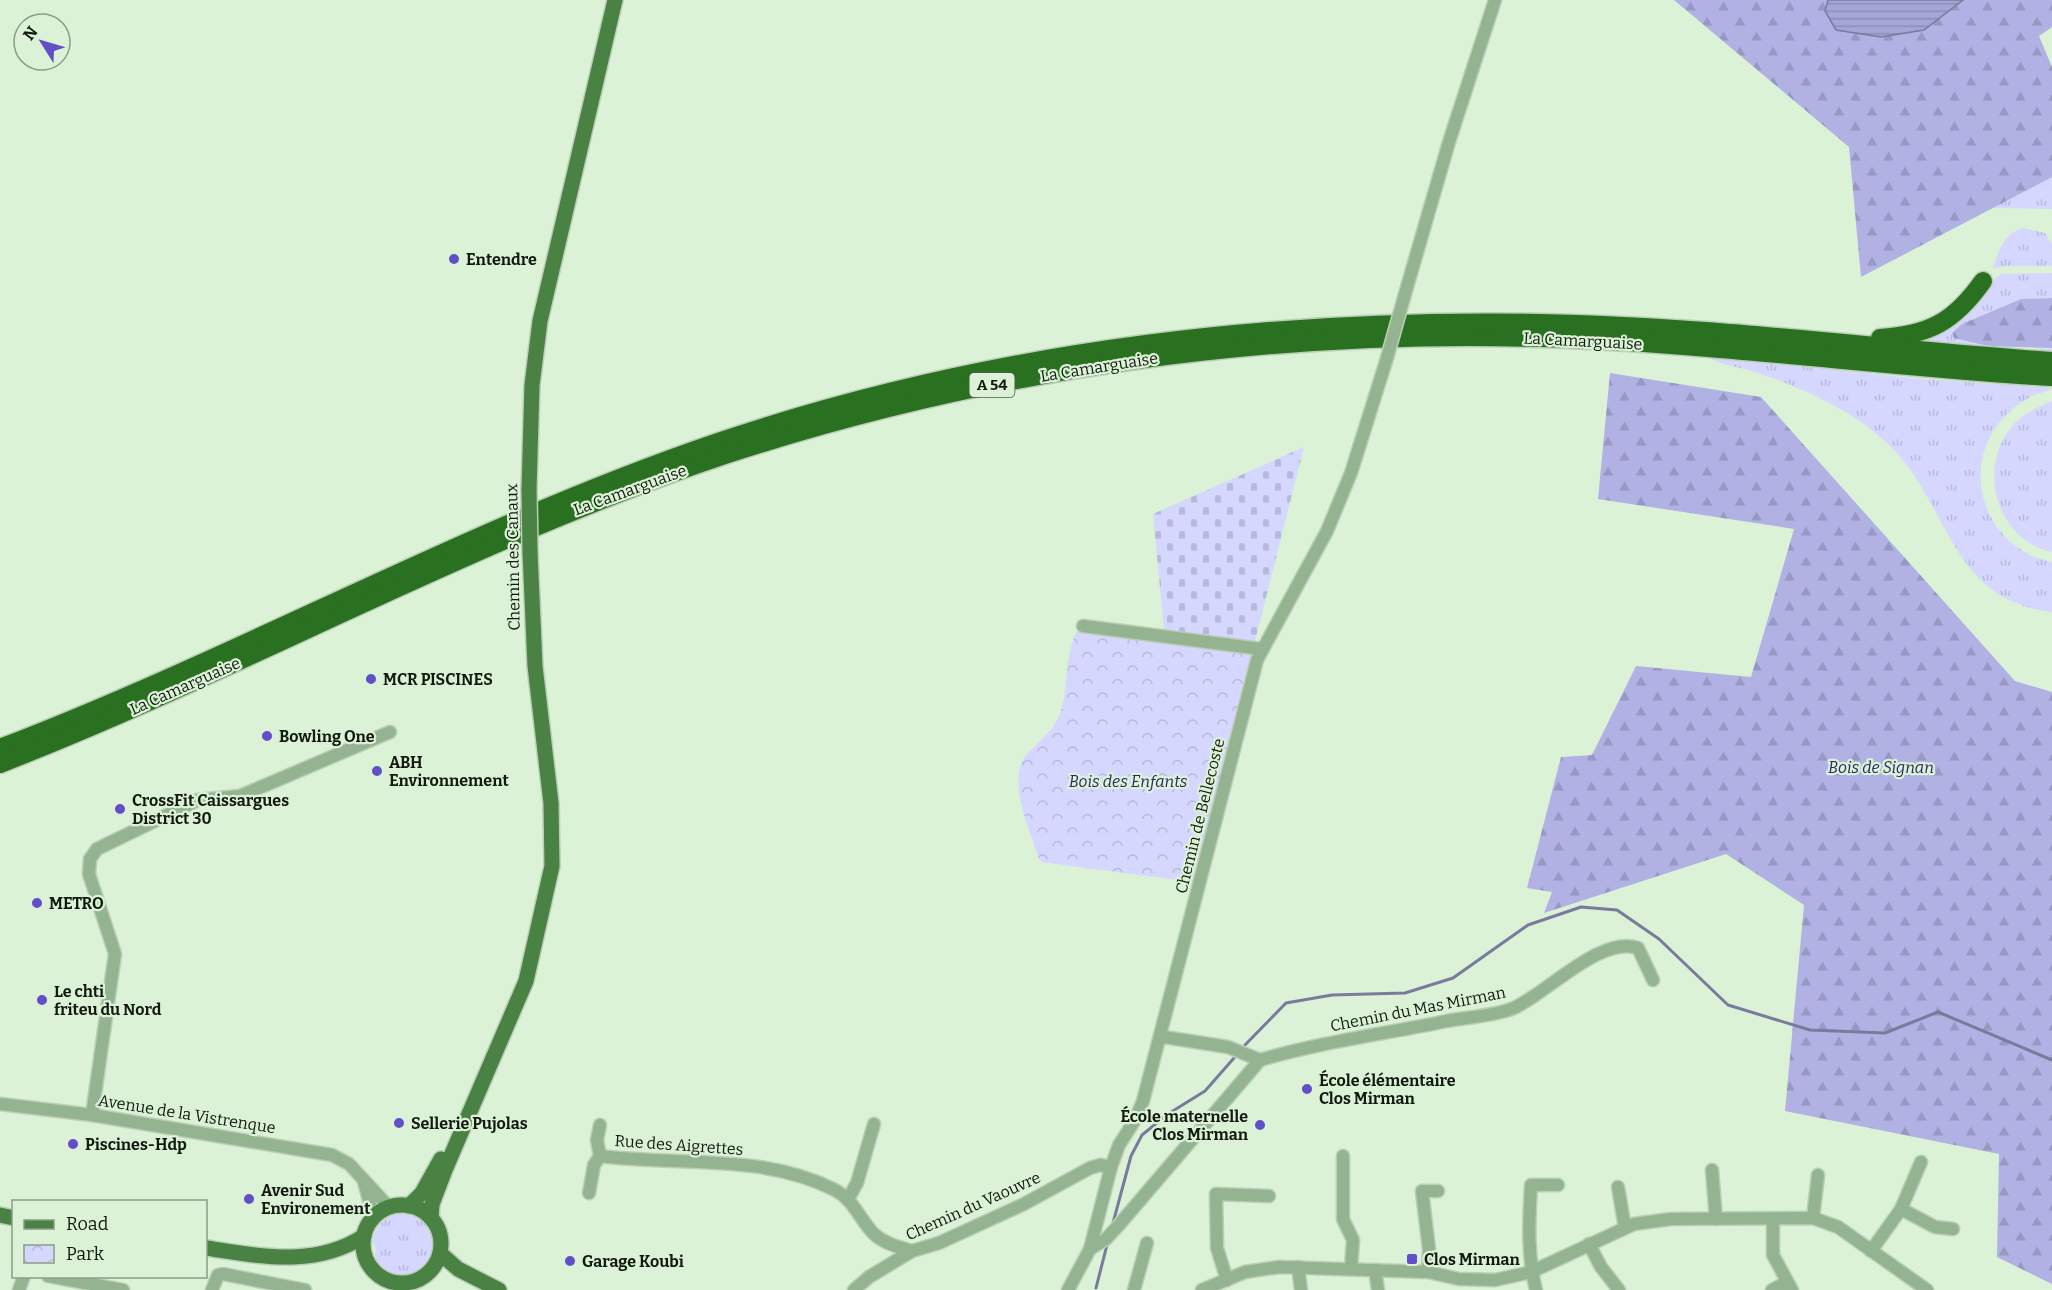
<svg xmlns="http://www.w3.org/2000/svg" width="2052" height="1290" font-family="Bitter,serif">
	<defs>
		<pattern id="grass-tufts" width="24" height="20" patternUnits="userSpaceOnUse" patternTransform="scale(1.5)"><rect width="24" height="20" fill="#d6d7ff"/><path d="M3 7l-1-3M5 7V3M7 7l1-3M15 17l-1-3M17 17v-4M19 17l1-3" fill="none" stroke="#b7b8da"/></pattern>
		<pattern id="forest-firs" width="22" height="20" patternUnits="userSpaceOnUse" patternTransform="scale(1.5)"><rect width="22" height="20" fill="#b1b1e4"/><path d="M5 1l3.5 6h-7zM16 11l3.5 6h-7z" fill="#9798c3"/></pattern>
		<pattern id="cemetery-stones" width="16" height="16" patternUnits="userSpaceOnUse" patternTransform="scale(1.5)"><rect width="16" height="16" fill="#d6d7ff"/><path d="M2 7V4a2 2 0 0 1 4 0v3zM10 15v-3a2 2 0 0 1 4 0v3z" fill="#b7b8da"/></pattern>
		<pattern id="park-crowns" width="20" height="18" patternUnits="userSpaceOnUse" patternTransform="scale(1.5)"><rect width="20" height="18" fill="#d6d7ff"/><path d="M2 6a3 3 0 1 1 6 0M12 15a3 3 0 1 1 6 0" fill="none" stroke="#b7b8da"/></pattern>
		<pattern id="water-rules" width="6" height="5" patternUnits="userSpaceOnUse" patternTransform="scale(1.5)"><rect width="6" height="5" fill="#a5a5d8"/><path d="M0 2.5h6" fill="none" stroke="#8d8db8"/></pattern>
	</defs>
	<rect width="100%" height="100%" fill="#dbf2d7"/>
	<g fill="url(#grass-tufts)">
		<polygon points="2052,171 2052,209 1994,208 2000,198"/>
		<path d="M2023,228L2045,233L2052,244V266H2005L1992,269C1999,252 2003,233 2023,228Z"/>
		<polygon points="2052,273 2052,298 2021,299 1962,324 1952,333 1954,338 2027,350 2052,348 2052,352 1914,342 2001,274"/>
		<path d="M1708,357L1923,379L2052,388C2047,392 2038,393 2032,396C2017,404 2003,416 1994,430C1961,481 1992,551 2052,562V612C1950,601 1950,505 1890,446C1853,410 1804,389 1755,372C1741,367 1719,365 1708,357Z"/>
		<path d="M2052,401V552C1998,541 1977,471 2010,429C2020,415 2036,408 2052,401Z"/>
		<path d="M405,1213C457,1225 429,1290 389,1272C385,1270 377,1265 375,1259C375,1256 376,1250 375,1246L372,1243C376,1224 386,1215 405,1213Z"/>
	</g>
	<g fill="url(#forest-firs)">
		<polygon points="1674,0 2052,0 2052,27 2039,36 2052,67 2052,177 1861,277 1849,147"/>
		<polygon points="2052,298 2052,348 1988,346 1954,338 1952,333 1962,324 2021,299"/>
		<polygon points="1610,373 1761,397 2015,681 2052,692 2052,1284 1997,1257 1999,1154 1785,1111 1804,905 1726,854 1544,913 1552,892 1527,888 1561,757 1592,755 1636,666 1751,677 1794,529 1598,499"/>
	</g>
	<polygon fill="url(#cemetery-stones)" points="1304,447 1254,645 1164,631 1153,514"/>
	<path fill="url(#park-crowns)" d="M1077,631L1255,650L1193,882L1041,862L1039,859C1031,832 1005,779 1027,754C1039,742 1056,728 1061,711C1069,684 1064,657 1077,631Z"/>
	<polygon fill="url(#water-rules)" stroke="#797b9c" stroke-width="1.5" points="1828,0 1963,0 1924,30 1881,37 1836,30 1825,11"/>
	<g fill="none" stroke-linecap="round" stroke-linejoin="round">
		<g stroke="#797b9c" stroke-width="3">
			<polyline points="1245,1045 1286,1003 1332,995 1405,993 1453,978 1528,925 1581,907 1617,910 1659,939 1728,1005 1810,1030 1885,1033 1938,1012 2052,1060"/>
			<polyline points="1113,1223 1131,1156 1142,1135 1168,1114 1205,1091 1234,1058"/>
			<polyline points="1096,1288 1108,1241"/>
		</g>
		<defs>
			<g id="minor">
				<polyline points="1403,301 1449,142 1495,0"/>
				<polyline points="1083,626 1261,649"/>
				<path d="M1160,1039L1164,1037L1228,1047L1260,1060C1321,1042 1384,1034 1447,1021C1468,1017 1495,1016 1514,1008C1547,993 1601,935 1638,948L1653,980"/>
				<polyline points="0,1104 92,1115 332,1155 349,1164 389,1207"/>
				<polyline points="92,1115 115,954 89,874 90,859 97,849 198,800 240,796 390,732"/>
				<polyline points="600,1125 597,1140 600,1156"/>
				<polyline points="1343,1156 1343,1219 1353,1240 1351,1269"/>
				<polyline points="1712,1170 1716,1219"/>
				<polyline points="364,1182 374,1218"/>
				<polyline points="1618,1187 1625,1228"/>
				<path d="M589,1193L594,1165L600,1156C679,1166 762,1153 835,1190C854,1200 860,1220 874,1234C885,1244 899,1247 912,1251"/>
				<polyline points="848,1199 857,1183 874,1124"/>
				<polyline points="1901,1209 1935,1227 1953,1229"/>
				<polyline points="1813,1218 1818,1175"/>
				<polyline points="1773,1219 1773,1255 1792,1290"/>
				<polyline points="1589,1244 1601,1267 1619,1290"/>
				<polyline points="1090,1249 1106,1239 1118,1226 1260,1060"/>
				<polyline points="1871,1251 1901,1209 1921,1162"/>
				<polyline points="1298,1267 1301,1290"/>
				<polyline points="1375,1270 1378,1290"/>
				<polyline points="1428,1272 1429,1249 1422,1191 1438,1191"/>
				<polyline points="48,1276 123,1290"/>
				<polyline points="1227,1280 1217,1248 1216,1194 1269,1196"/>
				<polyline points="19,1290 24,1276"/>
				<polyline points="212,1290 218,1275 223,1274 305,1290"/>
				<polyline points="854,1290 869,1277 912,1251 939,1243 1024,1204 1090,1168 1100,1165 1111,1167"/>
				<polyline points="1068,1290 1090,1249 1111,1167 1119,1145 1135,1120 1143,1101 1257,660 1327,531 1351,473 1387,358"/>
				<polyline points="1134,1290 1147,1243"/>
				<polyline points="1202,1290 1245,1272 1279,1267 1428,1272 1459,1279 1495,1280 1531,1272 1634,1224 1671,1219 1813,1218 1838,1227 1927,1290"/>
				<path d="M1536,1290C1527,1255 1529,1220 1531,1185H1558"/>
				<polyline points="1772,1290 1787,1282"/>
			</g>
			<g id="major">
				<polyline points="529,490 532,385 540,321 615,0"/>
				<circle cx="402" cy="1244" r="39"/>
				<polyline points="409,1206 422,1193 441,1159"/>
				<polyline points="0,1215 14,1218"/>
				<polyline points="431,1218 432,1204 445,1170 526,981 552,866 551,803 535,666 530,552"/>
				<path d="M206,1248C260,1256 315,1268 364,1236"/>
				<polyline points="440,1253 458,1269 499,1290"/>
			</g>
			<g id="highway">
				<path d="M1880,338C1929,335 1954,322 1983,281"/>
				<path d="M0,748C243,655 471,526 718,442C982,353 1262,318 1540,323C1711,326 1881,349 2052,361"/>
				<path d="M0,764C246,668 477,537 728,454C989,369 1266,330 1540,338C1711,343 1881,367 2052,377"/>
			</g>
		</defs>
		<use href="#minor" stroke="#bbcfb7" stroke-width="15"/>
		<use href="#major" stroke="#bbcfb7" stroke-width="18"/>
		<use href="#highway" stroke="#bbcfb7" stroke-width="21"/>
		<use href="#minor" stroke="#94b390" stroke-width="12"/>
		<use href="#major" stroke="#498242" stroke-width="15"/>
		<use href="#highway" stroke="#2a7021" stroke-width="18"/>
		<defs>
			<polyline id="minor-bridge" points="1387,358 1403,301"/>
			<polyline id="major-bridge" points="529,490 530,552"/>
		</defs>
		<use href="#minor-bridge" stroke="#bbcfb7" stroke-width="15" stroke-linecap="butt"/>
		<use href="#major-bridge" stroke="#bbcfb7" stroke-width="18" stroke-linecap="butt"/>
		<use href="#minor-bridge" stroke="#94b390" stroke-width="12"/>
		<use href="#major-bridge" stroke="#498242" stroke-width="15"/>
	</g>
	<g fill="#604fc7" stroke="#dbf2d7" stroke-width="2">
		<circle cx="454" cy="259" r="6"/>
		<circle cx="371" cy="679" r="6"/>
		<circle cx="267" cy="736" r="6"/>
		<circle cx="377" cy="771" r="6"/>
		<circle cx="120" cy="809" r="6"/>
		<circle cx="37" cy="903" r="6"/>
		<circle cx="42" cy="1000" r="6"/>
		<circle cx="1307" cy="1089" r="6"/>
		<circle cx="399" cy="1123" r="6"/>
		<circle cx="1260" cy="1125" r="6"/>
		<circle cx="73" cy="1144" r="6"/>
		<circle cx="249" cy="1199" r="6"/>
		<rect x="1406" y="1253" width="12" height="12" rx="3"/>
		<circle cx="570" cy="1261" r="6"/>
	</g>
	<g text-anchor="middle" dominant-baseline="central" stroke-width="4.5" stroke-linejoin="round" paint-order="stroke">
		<rect fill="#dbf2d7" stroke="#4e5b4c" stroke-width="1.5" x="969.5" y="373" width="45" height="24" rx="4.5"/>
		<g font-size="15" font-weight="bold" fill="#121a10">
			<text x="992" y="385">A 54</text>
		</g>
		<g font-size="16" font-weight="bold" fill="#121a10" stroke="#dbf2d7" text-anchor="start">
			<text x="466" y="259">Entendre</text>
			<text x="383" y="679">MCR PISCINES</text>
			<text x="279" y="736">Bowling One</text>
			<text x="389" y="762">ABH<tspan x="389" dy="18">Environnement</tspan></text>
			<text x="132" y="800">CrossFit Caissargues<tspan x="132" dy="18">District 30</tspan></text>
			<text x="49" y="903">METRO</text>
			<text x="54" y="991">Le chti<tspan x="54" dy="18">friteu du Nord</tspan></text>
			<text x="1319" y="1080">École élémentaire<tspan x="1319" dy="18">Clos Mirman</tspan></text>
			<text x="1248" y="1116" text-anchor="end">École maternelle<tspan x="1248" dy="18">Clos Mirman</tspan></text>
			<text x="411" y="1123">Sellerie Pujolas</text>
			<text x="85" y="1144">Piscines-Hdp</text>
			<text x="261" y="1190">Avenir Sud<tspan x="261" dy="18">Environement</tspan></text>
			<text x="1424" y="1259">Clos Mirman</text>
			<text x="582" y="1261">Garage Koubi</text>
		</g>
		<g font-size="16" fill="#121a10" stroke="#dbf2d7">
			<text transform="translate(1583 341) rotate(3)">La Camarguaise</text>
			<text transform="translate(1099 367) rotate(-9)">La Camarguaise</text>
			<text transform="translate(630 490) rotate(-20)">La Camarguaise</text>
			<text transform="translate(513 557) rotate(-91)">Chemin des Canaux</text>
			<text transform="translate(185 686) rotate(-24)">La Camarguaise</text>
			<text transform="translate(1200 816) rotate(-76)">Chemin de Bellecoste</text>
			<text transform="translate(1418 1009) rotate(-11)">Chemin du Mas Mirman</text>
			<text transform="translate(187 1114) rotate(9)">Avenue de la Vistrenque</text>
			<text transform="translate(679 1145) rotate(4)">Rue des Aigrettes</text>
			<text transform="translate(973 1206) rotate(-24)">Chemin du Vaouvre</text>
		</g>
		<g font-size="16" font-style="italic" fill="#2e2663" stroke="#dbf2d7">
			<text x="1881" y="767">Bois de Signan</text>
			<text x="1128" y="781">Bois des Enfants</text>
		</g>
	</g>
	<rect x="12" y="1200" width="195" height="78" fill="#dbf2d7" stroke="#8b9c87" stroke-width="1.5"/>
	<rect x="24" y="1220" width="30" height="9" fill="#498242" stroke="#8b9c87" stroke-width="1.5"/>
	<text x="66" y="1230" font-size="18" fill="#121a10">Road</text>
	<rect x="24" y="1245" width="30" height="18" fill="url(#park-crowns)" stroke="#8b9c87" stroke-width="1.5"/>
	<text x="66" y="1260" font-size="18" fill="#121a10">Park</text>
	<g transform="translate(42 42) rotate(307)"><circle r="28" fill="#dbf2d7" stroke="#8b9c87" stroke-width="1.5"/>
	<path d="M0-4.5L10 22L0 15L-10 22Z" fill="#604fc7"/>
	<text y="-9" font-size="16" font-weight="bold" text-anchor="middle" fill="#121a10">N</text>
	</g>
</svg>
